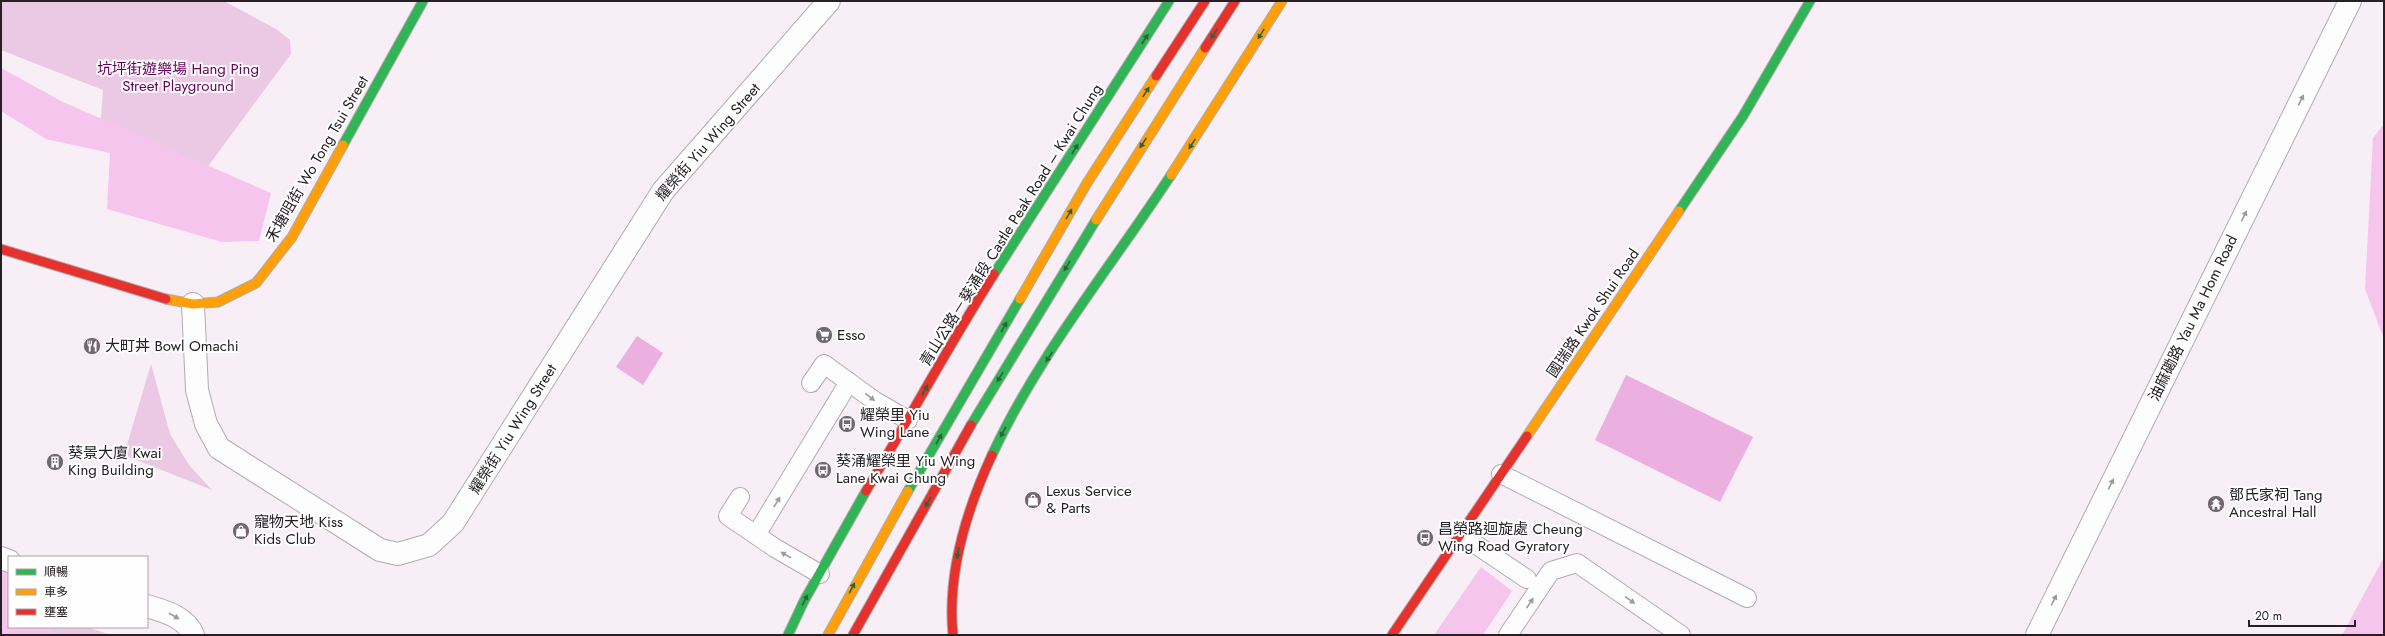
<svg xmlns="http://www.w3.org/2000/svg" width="2385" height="636" font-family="Jost,'Noto Sans TC',sans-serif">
	<rect width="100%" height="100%" fill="#f8eff6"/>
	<g fill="#ebc8e4">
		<polygon points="1,1 224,1 276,29 290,40 291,54 206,169 100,131 103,90 1,50"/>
		<polygon points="151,364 170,434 189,465 212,490 124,455"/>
		<polygon points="1,598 9,627 87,627 111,635 1,635"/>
	</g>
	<g fill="#f6c5ed">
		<polygon points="1,68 63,102 271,193 259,241 222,242 107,209 110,153 46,139 1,111"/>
		<polygon points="2384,124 2384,339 2365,289 2373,138"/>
		<polygon points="1,554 9,559 9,627 57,627 46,635 1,635"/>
		<polygon points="2384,557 2384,635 2342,635"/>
		<polygon points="1481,567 1512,591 1483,635 1434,635"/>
	</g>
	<g fill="#ebafe0">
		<polygon points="637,336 663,353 643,385 616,367"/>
		<polygon points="1626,375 1753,437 1720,502 1595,440"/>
	</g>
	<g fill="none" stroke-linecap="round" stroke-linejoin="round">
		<defs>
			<g id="lane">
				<polyline points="811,383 824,364 875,401 908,420"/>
				<polyline points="1501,474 1747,598"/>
				<polyline points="740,497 728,516 775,548 820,574"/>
				<polyline points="1460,534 1527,579"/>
				<polyline points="756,535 849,382"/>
				<polyline points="1508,635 1551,571 1577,563 1681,635"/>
			</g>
			<g id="street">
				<polyline points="193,304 197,390 206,424 219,448 380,550 398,554 429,545 453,523 663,191 829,1"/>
				<polyline points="1,558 9,561"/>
				<path d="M147,606C164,611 186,617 193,635"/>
				<polyline points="2037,635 2350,1"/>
			</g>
			<g id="fast">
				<polyline points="343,145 423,1"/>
				<polyline points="1679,211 1743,116 1810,1"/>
				<polyline points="994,274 1169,1"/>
				<polyline points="971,425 1096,220"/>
				<path d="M992,455C1039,354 1111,267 1171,175"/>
				<polyline points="908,491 1020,299"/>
				<polyline points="788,635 804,601 866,491"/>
			</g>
			<g id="slow">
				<polyline points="1171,175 1282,1"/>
				<polyline points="1096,220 1205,48"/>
				<polyline points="166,299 193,304 218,302 256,283 292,237 343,145"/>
				<polyline points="1020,299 1087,183 1156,76"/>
				<polyline points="1527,436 1679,211"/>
				<polyline points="828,635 908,491"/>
			</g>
			<g id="jam">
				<polyline points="1205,48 1235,1"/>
				<polyline points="1156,76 1205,1"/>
				<polyline points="1,249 166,299"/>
				<path d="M866,491C909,419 949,345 994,274"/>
				<polyline points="853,635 971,425"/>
				<path d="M953,635C947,574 967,509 992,455"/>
				<polyline points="1392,635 1527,436"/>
			</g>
		</defs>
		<use href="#lane" stroke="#b2abb0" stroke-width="20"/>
		<use href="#street" stroke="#b2abb0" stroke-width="24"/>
		<use href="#fast" stroke="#b2abb0" stroke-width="11"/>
		<use href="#slow" stroke="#b2abb0" stroke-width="11"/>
		<use href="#jam" stroke="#b2abb0" stroke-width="11"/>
		<use href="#lane" stroke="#fefdfe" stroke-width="18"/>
		<use href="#street" stroke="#fefdfe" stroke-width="22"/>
		<use href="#fast" stroke="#30b455" stroke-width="9"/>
		<use href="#slow" stroke="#ff9f0a" stroke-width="9"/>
		<use href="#jam" stroke="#e5322d" stroke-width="9"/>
	</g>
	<defs><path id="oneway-solid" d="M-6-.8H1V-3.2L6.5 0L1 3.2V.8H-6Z"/></defs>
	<g fill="#2a633b">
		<use href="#oneway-solid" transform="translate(1214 34) rotate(123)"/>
		<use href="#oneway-solid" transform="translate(1261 34) rotate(122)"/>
		<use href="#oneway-solid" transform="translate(1145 39) rotate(-57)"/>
		<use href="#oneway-solid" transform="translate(1146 92) rotate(-57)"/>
		<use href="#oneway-solid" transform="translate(1143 143) rotate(123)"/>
		<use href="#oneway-solid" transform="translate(1192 144) rotate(123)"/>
		<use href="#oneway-solid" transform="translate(1075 149) rotate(-57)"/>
		<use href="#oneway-solid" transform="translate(1069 214) rotate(-60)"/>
		<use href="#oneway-solid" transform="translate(1067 266) rotate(121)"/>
		<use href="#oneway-solid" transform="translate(1004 327) rotate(-60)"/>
		<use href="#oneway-solid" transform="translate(1049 357) rotate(124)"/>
		<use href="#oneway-solid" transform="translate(1000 377) rotate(121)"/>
		<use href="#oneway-solid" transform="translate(925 390) rotate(-61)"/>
		<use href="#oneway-solid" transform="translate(1003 432) rotate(119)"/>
		<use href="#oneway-solid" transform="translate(939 439) rotate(-60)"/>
		<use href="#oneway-solid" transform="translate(928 502) rotate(120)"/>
		<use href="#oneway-solid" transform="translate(958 553) rotate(99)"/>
		<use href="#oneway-solid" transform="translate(852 588) rotate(-62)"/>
		<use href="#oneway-solid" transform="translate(805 600) rotate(-62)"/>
	</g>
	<g fill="#9d9a9c">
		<use href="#oneway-solid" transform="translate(2301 100) rotate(-64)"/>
		<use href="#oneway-solid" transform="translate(2244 216) rotate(-64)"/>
		<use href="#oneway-solid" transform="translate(870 397) rotate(38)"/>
		<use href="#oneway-solid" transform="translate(2111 484) rotate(-64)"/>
		<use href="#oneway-solid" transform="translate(777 502) rotate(-59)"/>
		<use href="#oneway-solid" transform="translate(786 555) rotate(-151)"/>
		<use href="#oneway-solid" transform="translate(1630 600) rotate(35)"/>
		<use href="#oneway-solid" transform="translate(2054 600) rotate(-64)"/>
		<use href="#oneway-solid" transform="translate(1530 603) rotate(-56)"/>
		<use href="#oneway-solid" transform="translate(174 616) rotate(29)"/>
	</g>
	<defs>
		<symbol id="supermarket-disc" viewBox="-11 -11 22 22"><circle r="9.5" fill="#70686e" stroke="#fefefe"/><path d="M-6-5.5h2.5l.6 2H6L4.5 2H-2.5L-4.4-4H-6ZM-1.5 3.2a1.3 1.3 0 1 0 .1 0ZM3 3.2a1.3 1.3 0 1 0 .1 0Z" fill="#fff"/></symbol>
		<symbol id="restaurant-disc" viewBox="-11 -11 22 22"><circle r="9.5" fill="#70686e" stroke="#fefefe"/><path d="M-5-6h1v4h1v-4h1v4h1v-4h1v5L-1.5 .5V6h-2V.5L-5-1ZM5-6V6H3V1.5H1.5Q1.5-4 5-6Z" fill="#fff"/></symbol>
		<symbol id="bus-disc" viewBox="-11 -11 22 22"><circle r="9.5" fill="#70686e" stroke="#fefefe"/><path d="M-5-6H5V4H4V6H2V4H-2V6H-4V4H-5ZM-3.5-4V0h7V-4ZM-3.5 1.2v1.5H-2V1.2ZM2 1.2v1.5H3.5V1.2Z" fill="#fff"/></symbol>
		<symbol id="building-disc" viewBox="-11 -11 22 22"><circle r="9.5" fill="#70686e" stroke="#fefefe"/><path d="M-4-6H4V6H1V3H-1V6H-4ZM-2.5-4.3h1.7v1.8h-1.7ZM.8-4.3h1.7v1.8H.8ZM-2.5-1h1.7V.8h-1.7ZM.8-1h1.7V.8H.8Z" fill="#fff"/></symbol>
		<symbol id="shop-disc" viewBox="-11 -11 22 22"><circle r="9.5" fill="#70686e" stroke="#fefefe"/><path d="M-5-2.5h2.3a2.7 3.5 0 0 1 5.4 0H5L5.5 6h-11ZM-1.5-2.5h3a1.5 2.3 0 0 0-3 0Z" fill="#fff"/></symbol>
		<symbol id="temple-disc" viewBox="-11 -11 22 22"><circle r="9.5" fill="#70686e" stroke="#fefefe"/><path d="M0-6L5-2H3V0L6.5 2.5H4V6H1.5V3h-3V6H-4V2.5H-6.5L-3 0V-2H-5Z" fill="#fff"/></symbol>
	</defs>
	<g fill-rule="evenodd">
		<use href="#supermarket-disc" x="814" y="325" width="20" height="20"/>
		<use href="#restaurant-disc" x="82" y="336" width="20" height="20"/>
		<use href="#bus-disc" x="837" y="414" width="20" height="20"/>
		<use href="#building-disc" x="45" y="452" width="20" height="20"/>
		<use href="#bus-disc" x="813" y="460" width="20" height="20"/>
		<use href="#shop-disc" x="1023" y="490" width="20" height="20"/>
		<use href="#temple-disc" x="2206" y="494" width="20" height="20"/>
		<use href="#shop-disc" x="231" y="521" width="20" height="20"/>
		<use href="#bus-disc" x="1415" y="528" width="20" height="20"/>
	</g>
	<g text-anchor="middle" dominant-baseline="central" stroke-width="4" stroke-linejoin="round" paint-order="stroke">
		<g font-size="15" fill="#65005c" stroke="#fefefe">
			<text x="178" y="69">坑坪街遊樂場 Hang Ping<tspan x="178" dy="17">Street Playground</tspan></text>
		</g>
		<g font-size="15" fill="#262025" stroke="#fefefe">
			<text transform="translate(708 142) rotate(-49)">耀榮街 Yiu Wing Street</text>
			<text transform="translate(317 159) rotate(-60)">禾塘咀街 Wo Tong Tsui Street</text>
			<text transform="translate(1011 225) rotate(-58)">青山公路－葵涌段 Castle Peak Road – Kwai Chung</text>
			<text transform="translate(1593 313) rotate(-56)">國瑞路 Kwok Shui Road</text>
			<text transform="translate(2193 318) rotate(-64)">油麻磡路 Yau Ma Hom Road</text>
			<text transform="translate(513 429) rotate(-58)">耀榮街 Yiu Wing Street</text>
		</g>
		<g font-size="15" fill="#262025" stroke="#fefefe" text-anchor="start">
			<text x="837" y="335">Esso</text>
			<text x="105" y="346">大町丼 Bowl Omachi</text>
			<text x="860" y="415">耀榮里 Yiu<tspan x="860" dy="17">Wing Lane</tspan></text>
			<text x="68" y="453">葵景大廈 Kwai<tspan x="68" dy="17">King Building</tspan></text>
			<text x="836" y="461">葵涌耀榮里 Yiu Wing<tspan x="836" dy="17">Lane Kwai Chung</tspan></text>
			<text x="1046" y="491">Lexus Service<tspan x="1046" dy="17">&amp; Parts</tspan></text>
			<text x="2229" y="495">鄧氏家祠 Tang<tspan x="2229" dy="17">Ancestral Hall</tspan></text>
			<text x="254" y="522">寵物天地 Kiss<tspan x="254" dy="17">Kids Club</tspan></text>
			<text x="1438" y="529">昌榮路迴旋處 Cheung<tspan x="1438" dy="17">Wing Road Gyratory</tspan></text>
		</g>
	</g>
	<rect width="2385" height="636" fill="none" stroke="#262025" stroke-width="4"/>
	<rect x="8" y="556" width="140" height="72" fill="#fefefe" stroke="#a8a5a7"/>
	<rect x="16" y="569" width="20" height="6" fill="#30b455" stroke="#a8a5a7"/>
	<text x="44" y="576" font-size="12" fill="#262025">順暢</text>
	<rect x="16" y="589" width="20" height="6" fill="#ff9f0a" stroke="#a8a5a7"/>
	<text x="44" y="596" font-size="12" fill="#262025">車多</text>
	<rect x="16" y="609" width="20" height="6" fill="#e5322d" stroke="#a8a5a7"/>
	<text x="44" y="616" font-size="12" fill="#262025">壅塞</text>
	<path d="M2249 620v6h106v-6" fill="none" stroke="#262025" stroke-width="2"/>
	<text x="2255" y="620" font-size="12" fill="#262025" stroke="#fefefe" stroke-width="3" paint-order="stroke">20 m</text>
</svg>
